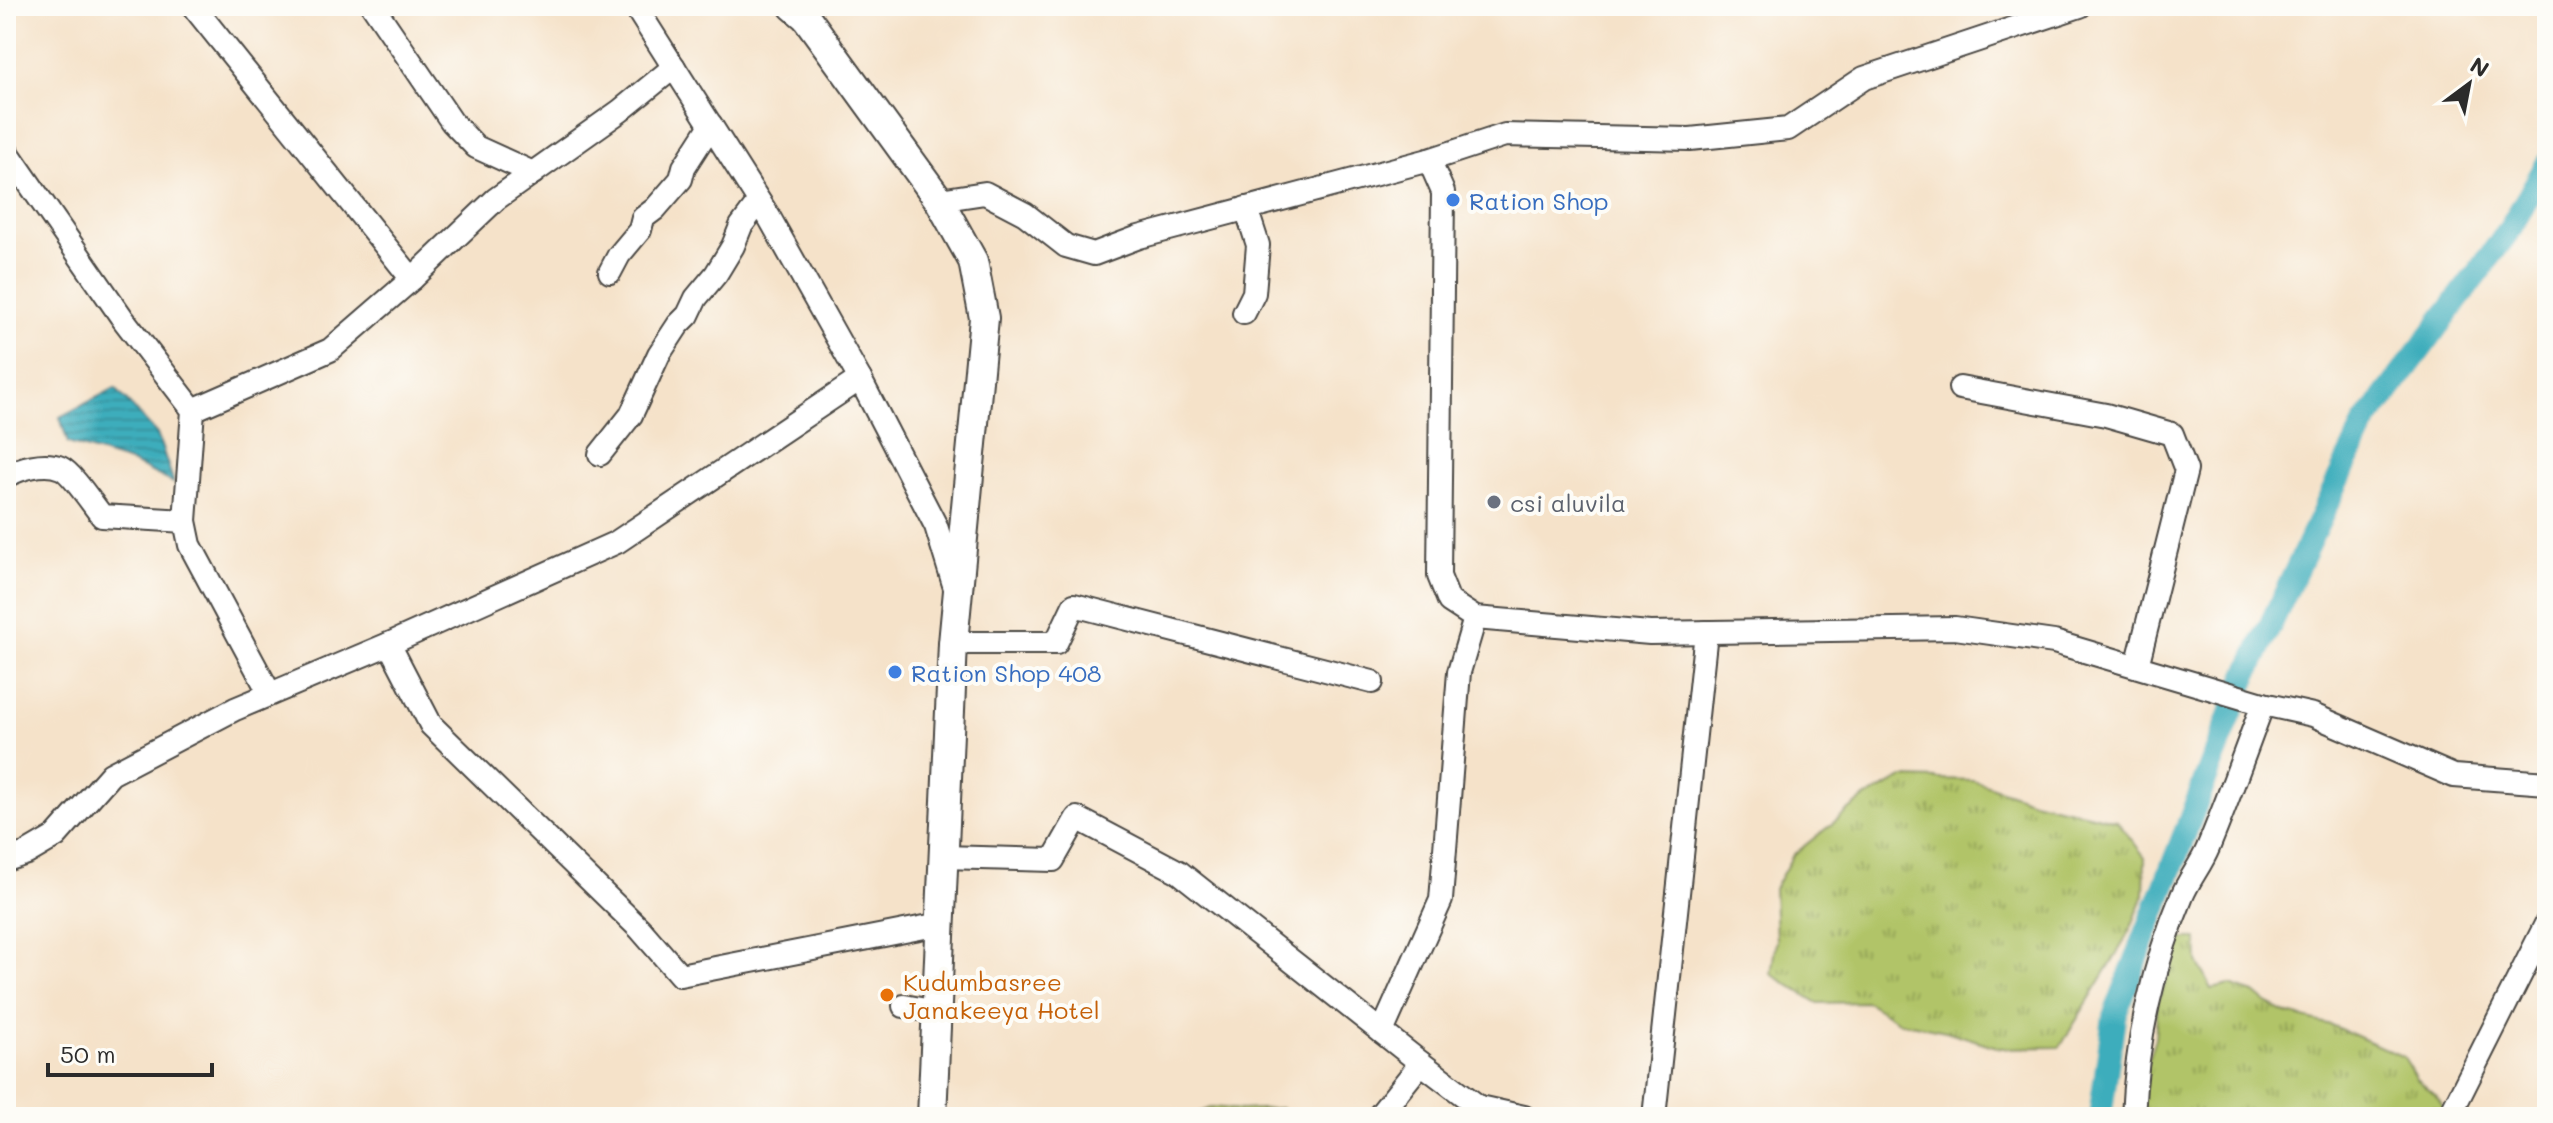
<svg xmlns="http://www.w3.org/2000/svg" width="2553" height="1123" font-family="Mali,sans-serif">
	<defs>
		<pattern id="grass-tufts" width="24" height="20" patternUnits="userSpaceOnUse" patternTransform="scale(2)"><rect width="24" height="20" fill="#b1c467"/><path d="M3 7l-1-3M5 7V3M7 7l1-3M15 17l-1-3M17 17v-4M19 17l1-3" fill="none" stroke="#909f55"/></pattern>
		<pattern id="water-rules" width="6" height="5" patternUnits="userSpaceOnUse" patternTransform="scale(2)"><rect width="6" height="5" fill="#3eadbc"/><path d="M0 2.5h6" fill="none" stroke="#348d99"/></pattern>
	</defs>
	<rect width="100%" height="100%" fill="#fdfcf7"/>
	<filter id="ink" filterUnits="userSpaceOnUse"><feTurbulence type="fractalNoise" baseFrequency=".0125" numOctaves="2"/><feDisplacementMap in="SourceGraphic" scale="16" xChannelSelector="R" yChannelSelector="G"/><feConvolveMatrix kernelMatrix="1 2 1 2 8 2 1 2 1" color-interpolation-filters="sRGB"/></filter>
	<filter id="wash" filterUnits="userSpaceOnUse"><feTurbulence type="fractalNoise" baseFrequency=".006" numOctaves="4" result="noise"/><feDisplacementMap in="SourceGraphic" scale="32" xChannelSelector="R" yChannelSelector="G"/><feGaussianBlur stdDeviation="1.8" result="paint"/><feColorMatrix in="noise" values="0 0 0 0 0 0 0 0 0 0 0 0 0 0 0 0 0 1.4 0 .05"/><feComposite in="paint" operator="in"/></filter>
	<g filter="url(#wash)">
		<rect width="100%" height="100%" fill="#f5e2c9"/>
		<g fill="url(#grass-tufts)" stroke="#6e7849" stroke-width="2">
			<polygon points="1903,778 1973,780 2033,801 2117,821 2145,857 2144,895 2128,935 2060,1047 2000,1048 1946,1031 1900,1022 1867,1002 1818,1003 1771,974 1776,941 1774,889 1793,855 1863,799"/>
			<polygon points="2180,939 2197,939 2198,962 2212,989 2230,985 2254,993 2266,1003 2288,1014 2331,1025 2404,1057 2417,1079 2436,1096 2450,1117 2142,1117 2144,1071 2155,1038 2158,1000 2171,970"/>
			<polygon points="1213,1107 1242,1110 1281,1108 1288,1117 1188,1117"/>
		</g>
		<polygon fill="url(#water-rules)" stroke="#346c74" stroke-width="2" points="115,388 157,434 174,483 133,463 68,443 60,417"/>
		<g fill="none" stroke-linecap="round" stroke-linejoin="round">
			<polyline stroke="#3eadbc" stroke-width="24" points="2100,1117 2114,1017 2240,690 2365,423 2508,232 2547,164"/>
		</g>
	</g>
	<g filter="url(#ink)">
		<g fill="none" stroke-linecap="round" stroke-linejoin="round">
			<defs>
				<g id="minor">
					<polyline points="193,6 412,279"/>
					<polyline points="373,6 452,122 476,147 533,173"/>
					<polyline points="635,6 769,217 860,379 936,526 955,588"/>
					<polyline points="6,150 123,319 193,410 185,521 190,545 270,694"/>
					<polyline points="1429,160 1443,192 1439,576 1449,601 1475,618 1650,633 1955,628 2054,642 2263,704 2313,715 2454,776 2547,783"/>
					<polyline points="939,200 985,193 1025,214 1066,246 1094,254 1139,237 1429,160 1505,135 1690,139 1788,129 1864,78 2080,6"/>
					<polyline points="610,272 619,255 640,230 643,218 655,209 681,179 684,167 711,125"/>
					<polyline points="1244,313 1254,293 1258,245 1246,208"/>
					<polyline points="1960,388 2106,415 2172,434 2186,470 2137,666"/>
					<polyline points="193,410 330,350 412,279 496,199 620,111 674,67"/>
					<polyline points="600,454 631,415 659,354 678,325 688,315 696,298 716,274 733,246 741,226 759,202"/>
					<path d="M6,476C20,468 44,461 61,468C72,473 93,505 102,516L185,521"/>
					<polyline points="953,643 1056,643 1074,605 1372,682"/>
					<polyline points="389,644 431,725 640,929 680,975 940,924"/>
					<polyline points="943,857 1053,860 1077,818 1179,872 1421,1063 1378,1117"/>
					<polyline points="6,860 27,853 56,836 111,774 235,709 389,644 617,542 860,379"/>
					<polyline points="904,1006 937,1012"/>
					<polyline points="1382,1032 1441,900 1459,672 1475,618"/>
					<polyline points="1421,1063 1479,1107 1524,1117"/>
					<polyline points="1654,1117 1706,632"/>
					<path d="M2133,1117C2136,1043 2153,965 2182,896C2189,879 2201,865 2208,848C2228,800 2245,752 2263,704"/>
					<polyline points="2449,1117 2547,922"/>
				</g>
				<polyline id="major" points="793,6 806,17 939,200 973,261 984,318 953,643 932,1117"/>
			</defs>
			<use href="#minor" stroke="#494643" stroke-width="26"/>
			<use href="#major" stroke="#494643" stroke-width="32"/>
			<use href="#minor" stroke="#fff" stroke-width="22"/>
			<use href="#major" stroke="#fff" stroke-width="28"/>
		</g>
	</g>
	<g fill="#3f7fe0" stroke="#fdfcf7" stroke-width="3">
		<circle cx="1453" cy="200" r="8"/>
		<circle cx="895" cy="672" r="8"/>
	</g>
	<circle fill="#6b7280" stroke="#fdfcf7" stroke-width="3" cx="1494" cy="502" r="8"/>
	<circle fill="#e8710a" stroke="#fdfcf7" stroke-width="3" cx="887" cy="995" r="8"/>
	<g text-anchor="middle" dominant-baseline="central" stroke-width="8" stroke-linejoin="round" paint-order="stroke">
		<g font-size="24" fill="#366cbe" stroke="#fdfcf7" text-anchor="start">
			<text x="1469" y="200">Ration Shop</text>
			<text x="911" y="672">Ration Shop 408</text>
		</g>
		<g font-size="24" fill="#5b616d" stroke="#fdfcf7" text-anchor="start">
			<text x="1510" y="502">csi aluvila</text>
		</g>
		<g font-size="24" fill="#c56008" stroke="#fdfcf7" text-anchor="start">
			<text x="903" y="981">Kudumbasree<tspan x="903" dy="28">Janakeeya Hotel</tspan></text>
		</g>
	</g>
	<rect width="2553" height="1123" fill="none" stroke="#fdfcf7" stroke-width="32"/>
	<g transform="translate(2469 84) rotate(32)" stroke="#fdfcf7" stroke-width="6" paint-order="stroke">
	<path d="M0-6L14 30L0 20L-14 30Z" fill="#2b2b2b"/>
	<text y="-12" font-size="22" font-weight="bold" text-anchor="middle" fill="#2b2b2b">N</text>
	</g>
	<path d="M48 1063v12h164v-12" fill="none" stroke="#2b2b2b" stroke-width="4"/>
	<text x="60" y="1063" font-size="24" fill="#2b2b2b" stroke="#fdfcf7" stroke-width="6" paint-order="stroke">50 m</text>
</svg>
